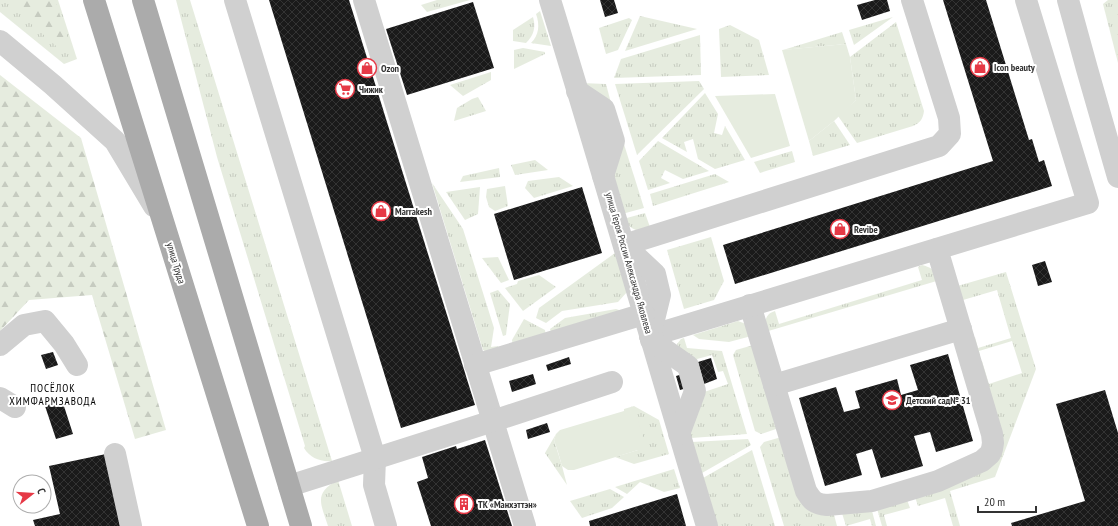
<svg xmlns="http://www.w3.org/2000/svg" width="1118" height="526" font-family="'PT Sans Narrow',sans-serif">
	<defs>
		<pattern id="grass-tufts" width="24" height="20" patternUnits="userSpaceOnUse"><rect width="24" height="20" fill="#e6ecdf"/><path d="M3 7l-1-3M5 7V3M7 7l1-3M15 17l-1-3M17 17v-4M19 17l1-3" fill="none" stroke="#c6cbc0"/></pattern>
		<pattern id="forest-firs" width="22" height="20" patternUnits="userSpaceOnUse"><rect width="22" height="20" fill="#e6ecdf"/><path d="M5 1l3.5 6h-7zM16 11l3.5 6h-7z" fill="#c6cbc0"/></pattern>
		<pattern id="building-cross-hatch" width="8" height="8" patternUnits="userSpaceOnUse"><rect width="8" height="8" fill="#1a1a1a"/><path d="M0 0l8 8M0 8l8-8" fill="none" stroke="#333"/></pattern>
	</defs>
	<rect width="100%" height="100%" fill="#fff"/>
	<g fill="url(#grass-tufts)">
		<polygon points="0,0 58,0 77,59 64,64 0,12"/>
		<path d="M176,0H190L332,461C320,462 310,458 304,448L305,446L217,157Z"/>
		<polygon points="437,0 470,0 427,12 421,5"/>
		<polygon points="1108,0 1118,0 1118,63 1103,4"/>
		<path d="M540,11L551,46L531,43C539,35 540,25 536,14Z"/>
		<polygon points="640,16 697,29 625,51"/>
		<path d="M533,17C536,27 534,35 526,43L513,41V30Z"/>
		<polygon points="893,17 854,45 849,30"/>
		<polygon points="629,18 632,20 618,50 606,54 599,28"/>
		<path d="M896,22L924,111C923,119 920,123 913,126L857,143L838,116L856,100L850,57Z"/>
		<polygon points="730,25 759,40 769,75 721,77 719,29"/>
		<polygon points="842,32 846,44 783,50"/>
		<polygon points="700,35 701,75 614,78 621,59"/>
		<polygon points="523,48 545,52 545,54 514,69 514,50"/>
		<polygon points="491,72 491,80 463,96 450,85"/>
		<polygon points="699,81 704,89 637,155 615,84"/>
		<polygon points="581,83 606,84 611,103"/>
		<polygon points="705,93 718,114 714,133 722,135 725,126 745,160 715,169 698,159 693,139 684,142 687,152 662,138"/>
		<polygon points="478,97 486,111 454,121 457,108 472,99"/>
		<polygon points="834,121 850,145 813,156 809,141"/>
		<polygon points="623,141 644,208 622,214 611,179"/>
		<polygon points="658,141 709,171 683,179 665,170 661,178 670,183 648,190 639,161"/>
		<polygon points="792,151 795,162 760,173 754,162"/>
		<polygon points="535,160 548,170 515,175 511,165"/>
		<polygon points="499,168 500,177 460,182 463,176"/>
		<polygon points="715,174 729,182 653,206 650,194"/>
		<polygon points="559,177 573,186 534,198 525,188 528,181"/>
		<polygon points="432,183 463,229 494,328 491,347 498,346 500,351 485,351 483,350"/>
		<polygon points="505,186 508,206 495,211 489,207 486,197 487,189"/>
		<polygon points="480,187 478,214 465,220 446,192"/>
		<path d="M645,213L651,230C642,231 636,232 629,226C626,224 625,222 623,219Z"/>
		<polygon points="711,237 724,281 714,300 684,309 667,250"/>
		<polygon points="615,253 627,292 618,302 562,311 546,323 536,318 539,308"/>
		<polygon points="498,257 509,280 501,283 482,258"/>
		<path d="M922,265C933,268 934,270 940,280L765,332C765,323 764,314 775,311L779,324L922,280L918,267Z"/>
		<polygon points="1006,272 1036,369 995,477 950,491 960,526 953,526 945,498 918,506 914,494 985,465 976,362 982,361 989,384 1022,373 1012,341 979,351 980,355 974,356 969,339 975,337 978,348 1011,338 997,290 963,300 954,287"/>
		<polygon points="539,275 556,287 523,311 505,288 517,284 518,281"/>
		<polygon points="498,290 510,304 506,335 503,336 490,293"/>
		<polygon points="616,309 622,311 552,335 550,329 565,318"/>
		<polygon points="524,319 545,330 546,337 513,348 512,340"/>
		<polygon points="738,321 746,324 755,335 729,342 699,339 693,335"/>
		<polygon points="684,338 687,348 722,351 747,434 691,438 690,434 701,393 728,384 723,371 718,372 712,355 697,359 698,362 679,349 677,344 681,339"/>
		<polygon points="757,344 782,427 761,434 755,431 733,355 736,350"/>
		<polygon points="634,406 659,420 669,454 634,464 615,457 638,450 630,411 624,411 624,409"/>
		<polygon points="556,434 554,440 562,466 567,485 545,453"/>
		<polygon points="785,436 801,492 833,511 837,526 784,526 760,447 764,442"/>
		<polygon points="748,439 751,445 702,473 692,442"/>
		<polygon points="752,450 775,526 718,526 703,478"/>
		<polygon points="674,469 680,488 664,492 640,482 627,494 615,487"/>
		<path d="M338,480L352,526H328C321,504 313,493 338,480Z"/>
		<polygon points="610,489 624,497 612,508 582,518 570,501"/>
		<polygon points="906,497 910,508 884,515 887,526 882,526 876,505"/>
		<polygon points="871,507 876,526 872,526 870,519 846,526 841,510"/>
	</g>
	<g fill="url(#forest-firs)">
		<polygon points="5,0 55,0 69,43 56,46"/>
		<polygon points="0,75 81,138 166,430 135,439 92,295 29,300 0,331"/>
	</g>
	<g fill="#e6ecdf">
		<polygon points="846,44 850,57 856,100 834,121 809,141 782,50"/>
		<polygon points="775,94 790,146 751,158 715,96"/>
		<polygon points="624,411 630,411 637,417 643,437 642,446 638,450 574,470 568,470 562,466 558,452 554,440 556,434 560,430"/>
	</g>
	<g fill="url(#building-cross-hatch)">
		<polygon points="269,0 349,0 475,405 401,428"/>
		<polygon points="600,0 614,0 618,13 605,17"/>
		<polygon points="875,0 887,0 890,11 862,20 857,5"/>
		<polygon points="943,0 986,0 1029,140 1032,139 1039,162 1044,160 1052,186 735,284 723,245 993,161"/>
		<polygon points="473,2 494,68 407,95 386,29"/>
		<polygon points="582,187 602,253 514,280 494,214"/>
		<polygon points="1045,261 1052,282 1038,286 1032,265"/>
		<polygon points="53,352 58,365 46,369 41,355"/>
		<polygon points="948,354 973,441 936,452 930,432 914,436 923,466 881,478 872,449 856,454 862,475 825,486 799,398 836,387 844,412 860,408 855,391 897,379 901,395 918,390 910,365"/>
		<polygon points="569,357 571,364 548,371 546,365"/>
		<polygon points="711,358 717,379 704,384 698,362"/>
		<polygon points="533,374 536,384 512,392 509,381"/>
		<polygon points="683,374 687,388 680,390 676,376"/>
		<polygon points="1105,390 1118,433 1118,526 1012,526 1011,523 1085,501 1056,404"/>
		<polygon points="62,400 73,434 56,439 45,406"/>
		<polygon points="547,423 550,432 528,439 526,430"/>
		<polygon points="485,440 512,526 431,526 417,482 428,478 422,457 456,446 457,449"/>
		<polygon points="106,454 120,526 35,526 33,520 60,514 49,466"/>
		<polygon points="677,494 686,526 590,526 589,521"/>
	</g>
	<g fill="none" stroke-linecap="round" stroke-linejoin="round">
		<g stroke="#d0d0d0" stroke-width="22">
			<polyline points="235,0 375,458 374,485 386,526"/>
			<polyline points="364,0 525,526"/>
			<path d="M550,0C604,175 654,351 707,526"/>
			<polyline points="1068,0 1087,69 1118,177"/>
			<polyline points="0,41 53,85 115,141 154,206"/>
			<polyline points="577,91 604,109 614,141 603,176"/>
			<path d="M750,305L806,491C812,501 815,504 827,505L872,501L938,481L982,461L990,454L992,449L993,443L992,434L937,249"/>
			<polyline points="650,336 1088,203 1026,0"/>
			<polyline points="650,336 660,295 655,274 624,245 939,146 950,134 949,118 912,0"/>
			<polyline points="651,340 688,366 695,391 679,434"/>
			<polyline points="0,345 24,325 45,321 64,344 77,365"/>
			<polyline points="475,365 644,314"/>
			<polyline points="774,385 961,329"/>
			<polyline points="0,398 15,407"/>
			<polyline points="115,454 131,526"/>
			<polyline points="289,486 493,421 612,382"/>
		</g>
		<g stroke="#ababab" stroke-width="22">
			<polyline points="94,0 258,526"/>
			<polyline points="143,0 301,526"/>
		</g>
	</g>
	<defs>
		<symbol id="shop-ring" viewBox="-11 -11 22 22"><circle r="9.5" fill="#fff" stroke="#e63946" stroke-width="1.5"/><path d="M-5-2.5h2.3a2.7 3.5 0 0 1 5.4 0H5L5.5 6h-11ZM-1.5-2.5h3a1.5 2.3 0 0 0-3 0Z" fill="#e63946"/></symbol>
		<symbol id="supermarket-ring" viewBox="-11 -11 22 22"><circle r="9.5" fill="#fff" stroke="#e63946" stroke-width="1.5"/><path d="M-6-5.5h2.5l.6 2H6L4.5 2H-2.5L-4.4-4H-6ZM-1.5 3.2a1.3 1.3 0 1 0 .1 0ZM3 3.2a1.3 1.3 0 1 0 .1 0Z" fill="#e63946"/></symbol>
		<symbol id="school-ring" viewBox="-11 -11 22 22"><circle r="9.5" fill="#fff" stroke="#e63946" stroke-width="1.5"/><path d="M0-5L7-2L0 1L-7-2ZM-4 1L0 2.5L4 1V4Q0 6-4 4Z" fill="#e63946"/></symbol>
		<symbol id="building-ring" viewBox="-11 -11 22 22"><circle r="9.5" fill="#fff" stroke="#e63946" stroke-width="1.5"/><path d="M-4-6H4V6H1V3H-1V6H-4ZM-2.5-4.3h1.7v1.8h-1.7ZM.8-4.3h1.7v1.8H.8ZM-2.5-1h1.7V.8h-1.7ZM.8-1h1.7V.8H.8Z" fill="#e63946"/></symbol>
	</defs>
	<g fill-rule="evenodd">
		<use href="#shop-ring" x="969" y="56" width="22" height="22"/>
		<use href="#shop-ring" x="356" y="57" width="22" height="22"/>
		<use href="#supermarket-ring" x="334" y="78" width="22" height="22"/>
		<use href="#shop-ring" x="370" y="200" width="22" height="22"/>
		<use href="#shop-ring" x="829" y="218" width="22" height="22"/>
		<use href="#school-ring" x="881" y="389" width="22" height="22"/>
		<use href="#building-ring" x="453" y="493" width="22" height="22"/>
	</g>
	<g text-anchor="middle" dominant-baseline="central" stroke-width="4" stroke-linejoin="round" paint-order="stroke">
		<g font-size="10" font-weight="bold" fill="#333" stroke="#fff" text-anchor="start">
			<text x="994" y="67">Icon beauty</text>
			<text x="381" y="68">Ozon</text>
			<text x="359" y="89">Чижик</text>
			<text x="395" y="211">Marrakesh</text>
			<text x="854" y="229">Revibe</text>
			<text x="906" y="400">Детский сад№ 31</text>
			<text x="478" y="504">ТК «Манхэттэн»</text>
		</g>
		<g font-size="10" fill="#333" stroke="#fff">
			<text transform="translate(176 263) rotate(73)">улица Труда</text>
			<text transform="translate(629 263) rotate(74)">улица Героя России Александра Яковлева</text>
		</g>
		<g font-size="11" letter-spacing="1" fill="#000" stroke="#fff">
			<text x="53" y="388">ПОСЁЛОК<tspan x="53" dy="13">ХИМФАРМЗАВОДА</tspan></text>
		</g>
	</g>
	<g transform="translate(32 494) rotate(73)"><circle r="19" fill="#ffffff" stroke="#adadad"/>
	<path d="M0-3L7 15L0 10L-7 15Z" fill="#e63946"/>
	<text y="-6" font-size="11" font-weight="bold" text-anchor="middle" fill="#333333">С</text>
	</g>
	<path d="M978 506v6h58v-6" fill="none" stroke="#333333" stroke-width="2"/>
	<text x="984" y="506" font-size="12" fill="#333333" stroke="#ffffff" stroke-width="3" paint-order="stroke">20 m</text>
</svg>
